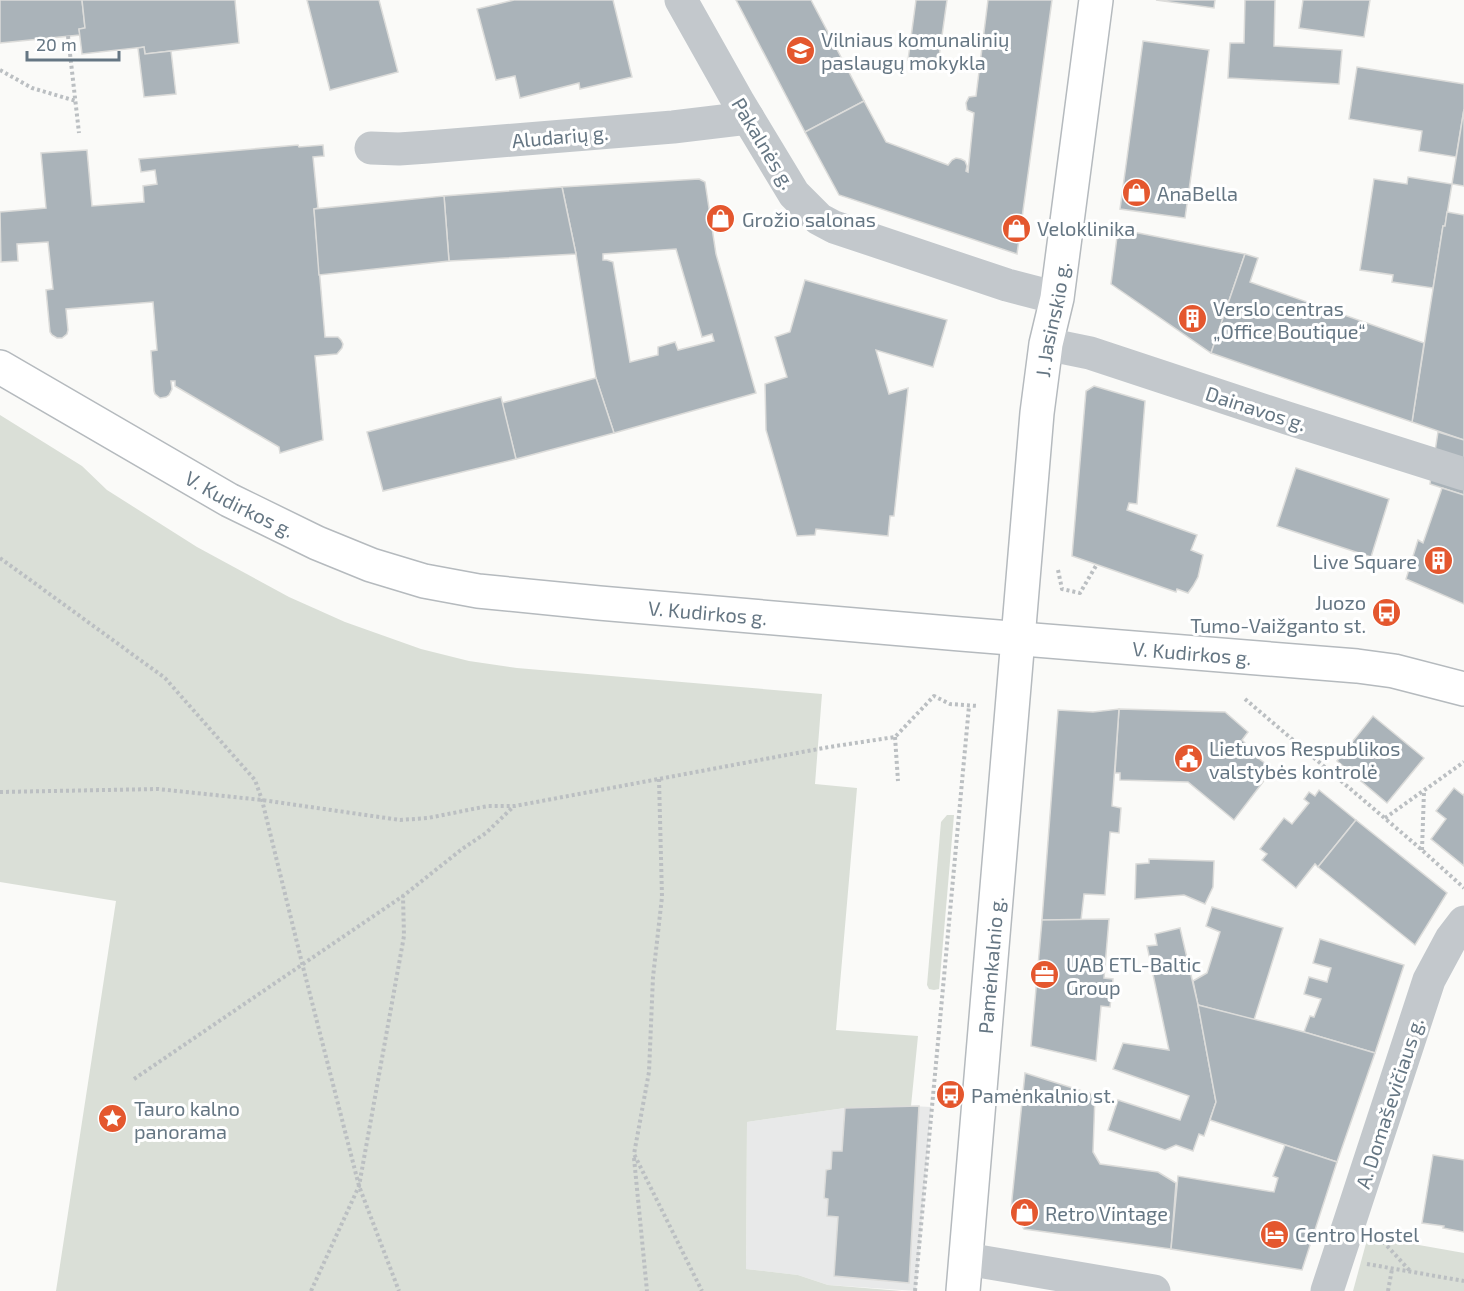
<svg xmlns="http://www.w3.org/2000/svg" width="1464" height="1291" font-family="'Exo 2',sans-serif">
	<rect width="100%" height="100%" fill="#fafaf8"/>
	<polygon fill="#e8e9e9" points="911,1106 931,1107 916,1291 828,1285 798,1275 746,1269 747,1122 845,1108"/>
	<g fill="#dadfd7">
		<polygon points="0,415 82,466 107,490 197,547 289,597 345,622 421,649 469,661 517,668 822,694 815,784 857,788 836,1030 918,1036 911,1106 845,1108 747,1122 746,1269 798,1275 828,1285 902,1291 56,1291 116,901 0,882"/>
		<polygon points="947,815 954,815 939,989 934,990 929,989 927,985 941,822"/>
		<polygon points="1368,1236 1464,1253 1464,1291 1353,1291"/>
	</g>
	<g fill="#aab3b9" stroke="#dcdcda" stroke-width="1.5" fill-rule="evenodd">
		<polygon points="0,0 82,0 85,28 79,29 80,35 0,43"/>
		<polygon points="82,0 235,0 239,43 145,54 144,47 82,54 79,29 85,28"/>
		<polygon points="307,0 379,0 398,72 330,90"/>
		<polygon points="514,0 613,0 632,77 580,89 579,83 520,98 515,76 496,80 477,9"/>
		<polygon points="736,0 811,0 864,101 805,132"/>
		<polygon points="916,0 947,0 938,64 908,60"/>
		<polygon points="988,0 1052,0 1017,254 839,195 805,132 864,101 886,142 948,165 952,160 956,158 961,159 965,161 967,166 966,171 968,172 974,113 967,110 966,103 969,97 976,96"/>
		<polygon points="1156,0 1215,0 1214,8"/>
		<polygon points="1245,0 1275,0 1274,46 1342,50 1339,84 1228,78 1230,43 1244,43"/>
		<polygon points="1303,0 1370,0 1364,37 1299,28"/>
		<polygon points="1143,41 1209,50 1185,218 1120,209"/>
		<polygon points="144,47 145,54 171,51 176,94 144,97 138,48"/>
		<polygon points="1357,67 1464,84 1464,109 1456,157 1419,151 1422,131 1349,119"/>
		<polygon points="1464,109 1464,186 1452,184"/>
		<polygon points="298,145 299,147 323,145 324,156 313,157 318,208 314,209 325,337 338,337 341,340 343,344 342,348 337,354 315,356 323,440 280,453 279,447 175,386 175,381 171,381 172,389 169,395 166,397 160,398 155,394 154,391 151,351 157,350 153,302 66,309 68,330 67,334 62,338 57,338 52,335 50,332 46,290 53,289 48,242 17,244 18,261 1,262 0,212 46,208 41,153 87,150 92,206 144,202 143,186 157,184 155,170 141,172 139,159"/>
		<polygon points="1408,177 1452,184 1445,226 1443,226 1433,288 1392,282 1393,275 1360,270 1374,179 1407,184"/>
		<path d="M699,179L705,182L716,254L756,393L614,433L596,378L576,254L562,187ZM676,249L702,337L712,334L714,341L678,350L675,342L658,347V355L630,362L613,262L607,260H603V254Z"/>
		<polygon points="562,187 576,254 449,261 444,196"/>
		<polygon points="444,196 449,261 319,275 314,209"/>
		<polygon points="1447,212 1464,215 1464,440 1412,422 1443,226 1445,226"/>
		<polygon points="1118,229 1245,254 1211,353 1111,284"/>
		<polygon points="1245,254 1258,258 1250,282 1424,343 1412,422 1211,353"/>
		<polygon points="805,280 947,320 933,367 876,350 889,394 908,388 894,516 890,516 888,536 816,529 815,535 797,536 766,430 765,384 787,377 775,337 790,332"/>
		<polygon points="596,378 614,433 516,459 502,403"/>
		<polygon points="1094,386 1145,401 1137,504 1129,503 1127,510 1197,535 1191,550 1203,555 1198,577 1193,586 1188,593 1177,589 1176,592 1072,556 1086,391"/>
		<polygon points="501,397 516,459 383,491 367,432"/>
		<polygon points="1438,432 1464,440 1464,495 1430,484"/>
		<polygon points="1296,468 1389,499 1371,557 1277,526"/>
		<polygon points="1442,488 1464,495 1464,604 1406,579 1418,540 1423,543"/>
		<polygon points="1119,709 1225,712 1248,732 1242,740 1249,747 1247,750 1273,769 1234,820 1188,782 1120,780 1120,773 1115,773"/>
		<polygon points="1119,709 1112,806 1121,808 1119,833 1110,832 1105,895 1084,894 1081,920 1042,920 1058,710 1093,712"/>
		<polygon points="1373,716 1424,758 1387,803 1337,761"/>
		<polygon points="1454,788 1463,795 1464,794 1464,866 1431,839 1446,819 1436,811"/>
		<polygon points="1319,790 1356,820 1318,867 1315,864 1296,888 1262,860 1267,854 1260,849 1284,818 1292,824 1309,803 1304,799 1309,792 1315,796"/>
		<polygon points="1356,820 1447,893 1415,945 1318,867"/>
		<polygon points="1149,859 1214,861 1213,887 1205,904 1184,895 1135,899 1136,864 1149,863"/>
		<polygon points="1212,907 1283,928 1254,1020 1198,1005 1193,981 1207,973 1220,932 1206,926"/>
		<polygon points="1109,919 1104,978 1113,979 1110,1007 1101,1006 1096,1061 1031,1046 1042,920"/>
		<polygon points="1180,928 1198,1005 1216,1102 1204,1136 1199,1134 1193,1151 1176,1145 1165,1150 1108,1130 1118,1100 1180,1120 1189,1096 1113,1069 1123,1043 1169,1050 1147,946 1157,945 1155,934"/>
		<polygon points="1320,939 1404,965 1375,1053 1304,1032 1310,1016 1314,1017 1321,999 1304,994 1309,977 1327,982 1331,968 1313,963"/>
		<polygon points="1198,1005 1304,1032 1375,1053 1337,1162 1210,1120 1216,1102"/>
		<polygon points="1025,1073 1095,1095 1093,1152 1100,1164 1158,1172 1176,1183 1171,1249 1024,1229 1011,1209"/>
		<polygon points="919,1106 909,1283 834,1276 838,1217 827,1216 828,1199 824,1198 826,1170 831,1169 832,1151 842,1151 845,1108"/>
		<polygon points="1285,1145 1337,1162 1302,1270 1171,1249 1178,1176 1274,1192 1278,1178 1273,1176"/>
		<polygon points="1433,1155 1464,1160 1464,1232 1443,1228 1444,1226 1422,1223"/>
	</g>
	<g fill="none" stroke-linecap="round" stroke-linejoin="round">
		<defs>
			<g id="major">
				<path id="s1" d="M0,367L229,500L317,543L371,565L424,581L478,591L599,603L961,634L1357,666L1394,671L1464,689"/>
				<path id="s2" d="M963,1291L1037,413L1046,344L1057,298L1096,0"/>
			</g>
		</defs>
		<use href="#major" stroke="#b5babe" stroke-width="36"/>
		<g stroke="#bbbfc2" stroke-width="4" stroke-dasharray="3 3" stroke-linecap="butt">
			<polyline points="68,36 79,133"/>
			<polyline points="0,70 32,88 76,101"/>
			<polyline points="0,558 165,678 255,780 262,800 302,963 359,1186 399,1291"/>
			<polyline points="1058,570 1062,589 1080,593 1097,564"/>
			<polyline points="1245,699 1422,850 1464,888"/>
			<polyline points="895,737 898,781"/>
			<polyline points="659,779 662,897 653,977 649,1072 634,1154 702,1291"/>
			<polyline points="0,792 158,789 262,800 400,820 428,818 488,806 515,806 829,747 895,737 934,696 950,704 978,706"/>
			<polyline points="1385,818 1464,762"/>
			<polyline points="1422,850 1424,791"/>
			<polyline points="134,1079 403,896 462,849 486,833 514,806"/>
			<polyline points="634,1158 647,1291"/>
			<polyline points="1379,1237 1411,1272"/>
			<polyline points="1367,1264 1464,1281"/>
			<polyline points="311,1291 359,1186 404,936 403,896"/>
			<polyline points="915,1291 969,706"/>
			<polyline points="1388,1291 1392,1269"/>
		</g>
		<g stroke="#c3c8cc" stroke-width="33">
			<polyline points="681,0 739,103 794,194 819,219 834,227 1007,285 1057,298"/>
			<polyline points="371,148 399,149 428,147 673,127 748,118"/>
			<polyline points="1046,344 1090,353 1287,418 1464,474"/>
			<polyline points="966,1259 1154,1291"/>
			<polyline points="1327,1291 1429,980 1451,939 1464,922"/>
		</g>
		<use href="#major" stroke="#fff" stroke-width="33"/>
	</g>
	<defs>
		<symbol id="school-disc" viewBox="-11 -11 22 22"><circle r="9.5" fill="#e4572e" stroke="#fff"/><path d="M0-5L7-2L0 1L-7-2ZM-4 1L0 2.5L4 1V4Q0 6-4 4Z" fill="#fff"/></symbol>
		<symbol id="shop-disc" viewBox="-11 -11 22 22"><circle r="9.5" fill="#e4572e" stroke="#fff"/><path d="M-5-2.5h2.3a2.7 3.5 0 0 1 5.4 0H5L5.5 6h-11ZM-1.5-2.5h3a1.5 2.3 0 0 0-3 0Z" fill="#fff"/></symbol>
		<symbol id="building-disc" viewBox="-11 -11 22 22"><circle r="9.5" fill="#e4572e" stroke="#fff"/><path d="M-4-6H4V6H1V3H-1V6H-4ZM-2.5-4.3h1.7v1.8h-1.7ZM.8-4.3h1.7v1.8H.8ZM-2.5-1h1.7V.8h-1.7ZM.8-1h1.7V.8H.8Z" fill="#fff"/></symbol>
		<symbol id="bus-disc" viewBox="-11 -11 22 22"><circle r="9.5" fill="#e4572e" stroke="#fff"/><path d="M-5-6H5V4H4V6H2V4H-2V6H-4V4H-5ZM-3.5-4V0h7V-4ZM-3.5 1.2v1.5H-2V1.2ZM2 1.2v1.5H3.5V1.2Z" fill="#fff"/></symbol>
		<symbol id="civic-disc" viewBox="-11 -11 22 22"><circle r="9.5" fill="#e4572e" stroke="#fff"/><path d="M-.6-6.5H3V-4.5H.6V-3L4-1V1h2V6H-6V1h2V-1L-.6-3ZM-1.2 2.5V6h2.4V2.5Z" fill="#fff"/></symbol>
		<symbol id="office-disc" viewBox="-11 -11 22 22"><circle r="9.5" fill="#e4572e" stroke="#fff"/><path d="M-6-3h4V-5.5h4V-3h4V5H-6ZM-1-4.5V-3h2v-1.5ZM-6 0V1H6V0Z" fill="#fff"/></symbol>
		<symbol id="sight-disc" viewBox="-11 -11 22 22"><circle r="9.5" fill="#e4572e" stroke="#fff"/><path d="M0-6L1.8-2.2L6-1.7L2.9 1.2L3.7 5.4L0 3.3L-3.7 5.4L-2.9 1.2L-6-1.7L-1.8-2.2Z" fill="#fff"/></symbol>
		<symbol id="hotel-disc" viewBox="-11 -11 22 22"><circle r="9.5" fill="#e4572e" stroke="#fff"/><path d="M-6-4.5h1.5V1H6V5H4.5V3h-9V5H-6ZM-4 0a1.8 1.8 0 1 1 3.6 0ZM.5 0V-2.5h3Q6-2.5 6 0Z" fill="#fff"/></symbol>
	</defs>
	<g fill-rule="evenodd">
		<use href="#school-disc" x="784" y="34" width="33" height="33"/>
		<use href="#shop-disc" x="1120" y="176" width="33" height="33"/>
		<use href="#shop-disc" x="704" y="202" width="33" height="33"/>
		<use href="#shop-disc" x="1000" y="212" width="33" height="33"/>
		<use href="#building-disc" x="1176" y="302" width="33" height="33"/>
		<use href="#building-disc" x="1422" y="544" width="33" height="33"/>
		<use href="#bus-disc" x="1370" y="596" width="33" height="33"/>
		<use href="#civic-disc" x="1172" y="742" width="33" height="33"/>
		<use href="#office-disc" x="1028" y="958" width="33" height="33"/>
		<use href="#bus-disc" x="934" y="1078" width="33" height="33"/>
		<use href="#sight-disc" x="96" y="1102" width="33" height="33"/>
		<use href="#shop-disc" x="1008" y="1196" width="33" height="33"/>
		<use href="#hotel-disc" x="1258" y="1218" width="33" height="33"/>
	</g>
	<g text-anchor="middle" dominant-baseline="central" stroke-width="6" stroke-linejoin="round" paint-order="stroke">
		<g font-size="20" fill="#657683" stroke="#fff" text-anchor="start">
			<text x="821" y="39">Vilniaus komunalinių<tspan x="821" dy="23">paslaugų mokykla</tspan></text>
			<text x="1157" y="193">AnaBella</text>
			<text x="742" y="219">Grožio salonas</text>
			<text x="1037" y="228">Veloklinika</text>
			<text x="1213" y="308">Verslo centras<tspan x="1213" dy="23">„Office Boutique“</tspan></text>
			<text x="1417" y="561" text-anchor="end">Live Square</text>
			<text x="1366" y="602" text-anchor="end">Juozo<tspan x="1366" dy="23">Tumo-Vaižganto st.</tspan></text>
			<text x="1209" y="748">Lietuvos Respublikos<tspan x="1209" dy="23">valstybės kontrolė</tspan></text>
			<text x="1066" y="964">UAB ETL-Baltic<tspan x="1066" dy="23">Group</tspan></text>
			<text x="971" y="1095">Pamėnkalnio st.</text>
			<text x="134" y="1108">Tauro kalno<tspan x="134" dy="23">panorama</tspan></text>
			<text x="1045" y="1213">Retro Vintage</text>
			<text x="1295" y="1234">Centro Hostel</text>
		</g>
		<g font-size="20" fill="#657683" stroke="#fff">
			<text transform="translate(560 136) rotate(-5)">Aludarių g.</text>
			<text transform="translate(764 143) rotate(59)">Pakalnės g.</text>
			<text stroke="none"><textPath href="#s2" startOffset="976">J. Jasinskio g.</textPath></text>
			<text transform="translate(1256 408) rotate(18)">Dainavos g.</text>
			<text stroke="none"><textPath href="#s1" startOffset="276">V. Kudirkos g.</textPath></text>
			<text stroke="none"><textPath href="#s1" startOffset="762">V. Kudirkos g.</textPath></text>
			<text stroke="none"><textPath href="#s1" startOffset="1248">V. Kudirkos g.</textPath></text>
			<text stroke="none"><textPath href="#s2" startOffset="327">Pamėnkalnio g.</textPath></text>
			<text transform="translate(1389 1103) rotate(-72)">A. Domaševičiaus g.</text>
		</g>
	</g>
	<path d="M27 51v9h92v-9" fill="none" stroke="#657683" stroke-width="3"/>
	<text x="36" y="51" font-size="18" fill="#657683" stroke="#ffffff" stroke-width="4.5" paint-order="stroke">20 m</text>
</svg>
